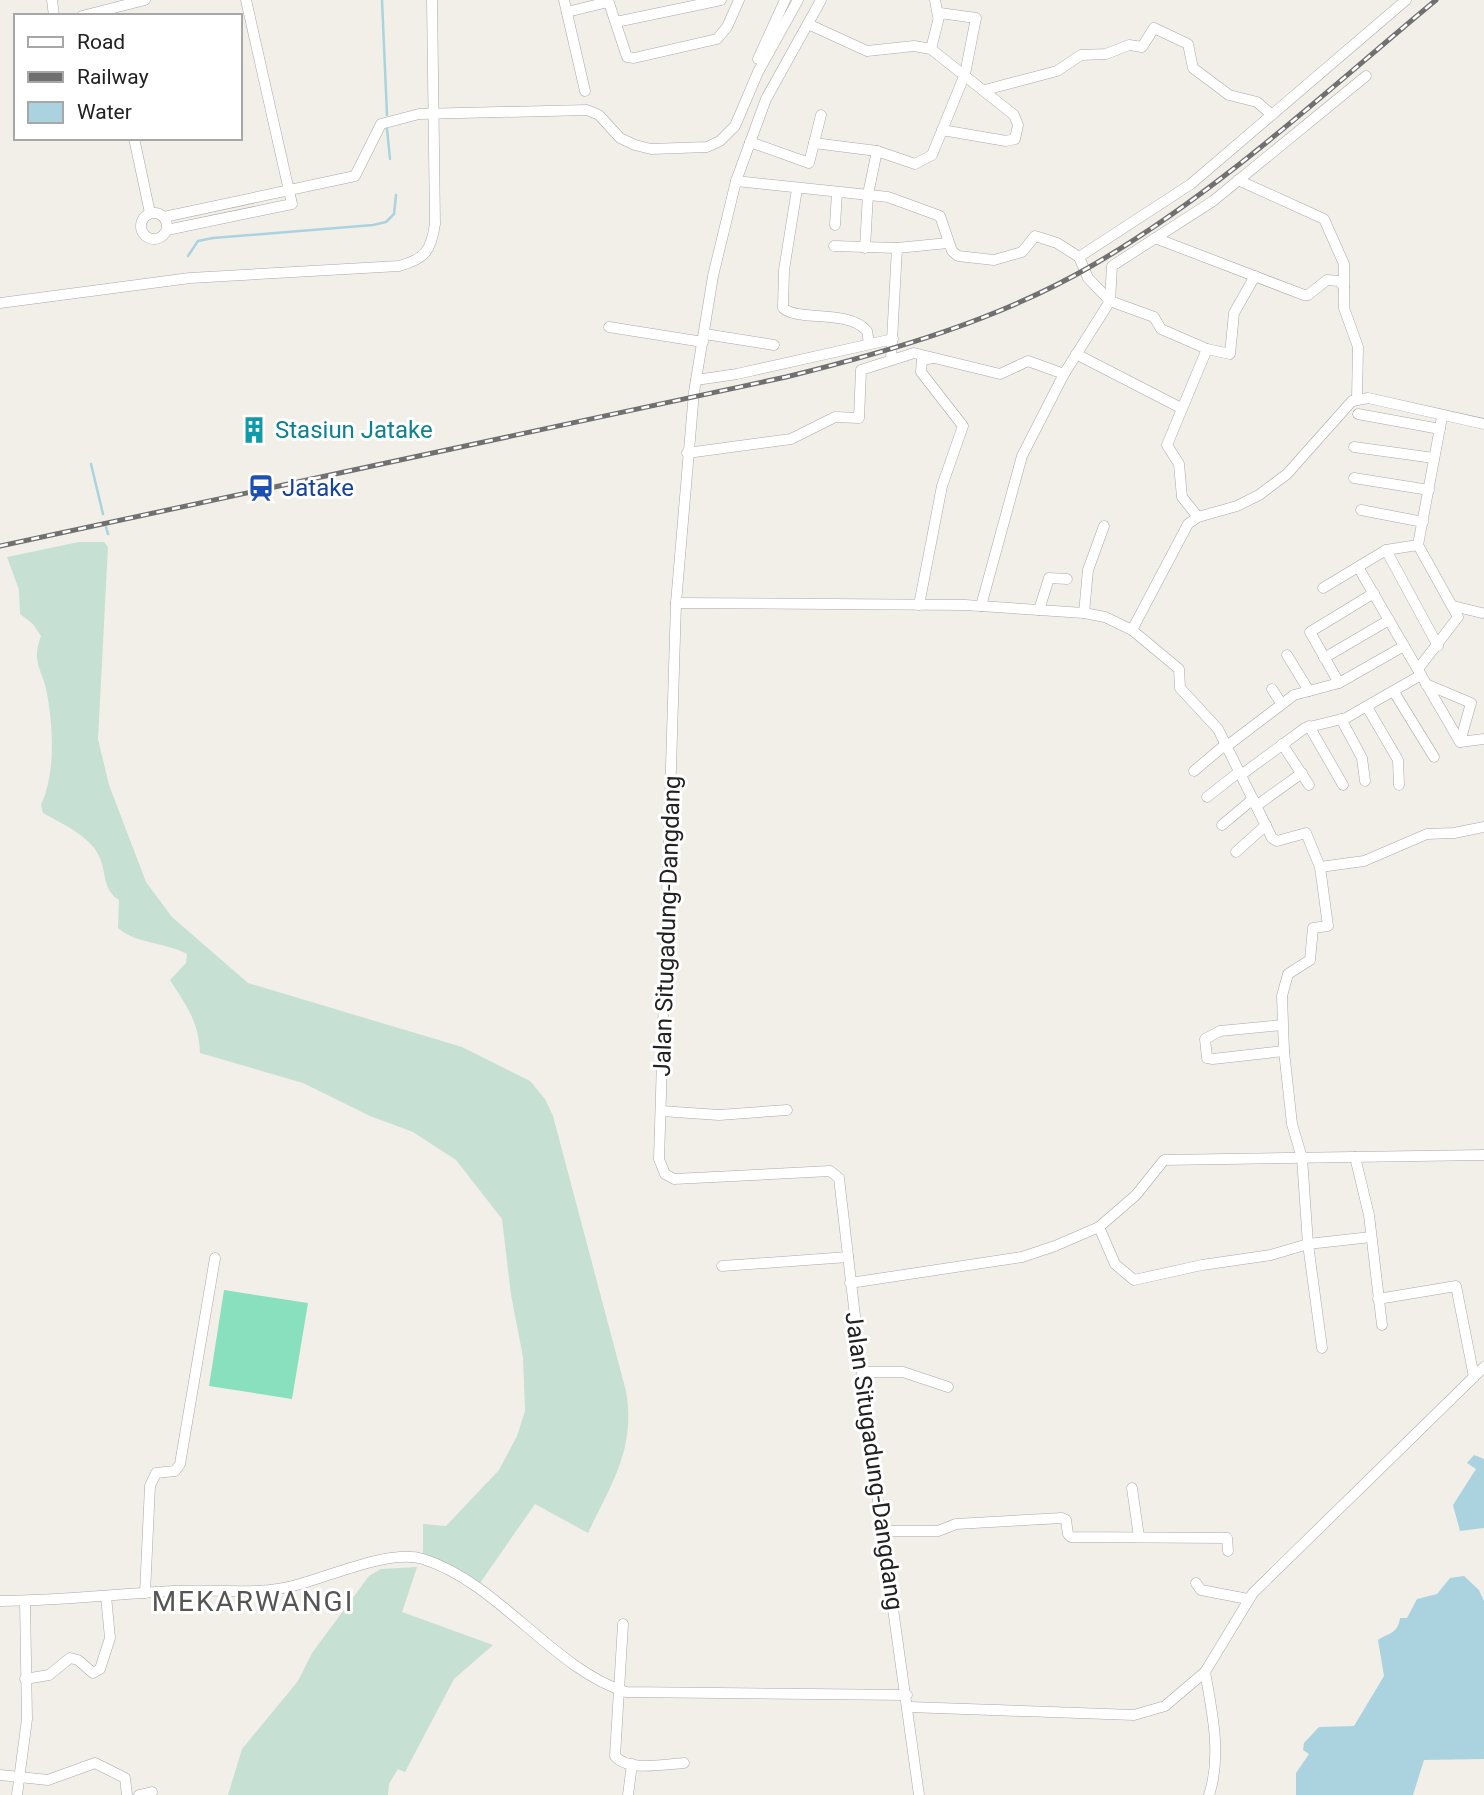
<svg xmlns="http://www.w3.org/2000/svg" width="1484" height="1795" font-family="Roboto,sans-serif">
	<rect width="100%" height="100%" fill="#f2efe9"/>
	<g fill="#c6e0d4">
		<path d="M79,542H104L108,547L98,739L109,785L146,882L172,917L248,983L462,1047L530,1081L545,1099L553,1116L626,1391C636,1448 612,1483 588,1533L535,1504L478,1586L423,1556V1524L446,1526L499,1470L517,1436L525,1411L523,1357L511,1295L502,1219L456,1160L413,1132L370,1116L303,1083L200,1053C199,1022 186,1005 170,980L186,963L187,954C165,942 136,944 118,928L119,900C102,889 107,873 99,856C90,836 61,823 43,813L41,805C56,772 53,728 47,693C42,668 31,664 41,636L33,624L20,614L19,590L7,557Z"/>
		<polygon points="417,1567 402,1612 493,1645 454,1679 405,1772 398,1769 389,1784 388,1795 228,1795 242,1749 298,1681 312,1653 369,1576 381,1569"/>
	</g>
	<polygon fill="#88e0be" points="224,1290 308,1303 292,1399 209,1386"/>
	<g fill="#aad3df">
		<polygon points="1474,1455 1484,1459 1484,1528 1460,1531 1453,1505 1476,1469 1467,1463"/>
		<path d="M1464,1576L1479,1590L1484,1601V1759L1424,1760L1413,1795H1296V1773L1309,1754L1303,1750L1304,1743L1319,1727L1354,1726L1384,1676L1378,1640C1388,1633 1398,1634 1400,1618H1407L1417,1599L1437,1594L1450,1578Z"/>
	</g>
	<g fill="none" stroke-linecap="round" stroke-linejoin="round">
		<g stroke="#aad3df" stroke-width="2.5">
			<polyline points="382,0 387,115"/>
			<polyline points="387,129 390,159"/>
			<polyline points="188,256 198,241 213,238 373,225 386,222 394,214 396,195"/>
			<polyline points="91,464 103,514"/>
			<polyline points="106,527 108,534"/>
		</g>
		<defs>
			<g id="street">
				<polyline points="52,0 54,16"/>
				<polyline points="564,0 585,91"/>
				<polyline points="608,0 627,57 634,58 717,39 727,27 739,0"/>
				<polyline points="821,0 766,99 736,181 713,276 694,392 676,603 659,1159 665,1174 674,1179 830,1171 839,1178 869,1437 919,1795"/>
				<polyline points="935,0 938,16"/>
				<polyline points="567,12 608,2"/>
				<polyline points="82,16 145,0"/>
				<polyline points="616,22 721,0"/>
				<polyline points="808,24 867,51 914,46 931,49 1014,115 1018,125 1015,139 1006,141 942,130"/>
				<polyline points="758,59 785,0"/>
				<polyline points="985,90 1057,71 1081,55 1106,54 1129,45 1142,47 1154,28 1188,44 1193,68 1229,95 1257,102 1272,115"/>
				<polyline points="134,138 150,213"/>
				<polyline points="750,142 809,163 821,115"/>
				<polyline points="814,143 877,151 915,164 932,155 965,74 976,18 940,13 931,49"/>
				<polyline points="1238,180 1324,219 1344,264 1344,308 1358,347 1357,399"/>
				<polyline points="736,181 888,197 940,216 952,251 958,256 994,260 1022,252 1035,236 1057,243 1079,257 1191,184 1406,0"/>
				<path d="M797,189L784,270L783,308C799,322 848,309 867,331L869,343"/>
				<circle cx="154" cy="226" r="13"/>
				<polyline points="164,217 355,176 381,124 419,114 587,110 599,115 620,138 635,145 651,149 707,147 720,141 735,126 758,72 798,0"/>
				<polyline points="835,225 837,192"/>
				<polyline points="167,230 292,204 246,0"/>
				<polyline points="1155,238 1304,295 1308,295 1327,280 1339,281 1344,287"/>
				<polyline points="834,246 897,248 891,359"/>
				<polyline points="865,248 868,194 877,151"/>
				<polyline points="897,248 948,243"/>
				<polyline points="1079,257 1088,278 1110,301 1154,317 1161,329 1207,349 1230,354 1234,313 1255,276"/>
				<path d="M0,303L190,278L399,266C425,259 431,251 435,224L432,0"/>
				<polyline points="609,327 703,342"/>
				<polyline points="705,334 774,345"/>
				<polyline points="1076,354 1181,408"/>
				<polyline points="696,380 737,374 893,339"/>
				<polyline points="1358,414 1440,429"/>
				<polyline points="1354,447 1434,458"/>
				<polyline points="687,453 791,439 835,417 859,418 861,370 914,353 1000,374 1028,361 1064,374"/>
				<polyline points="1354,478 1429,490"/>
				<polyline points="1361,510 1423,522"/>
				<polyline points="1198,517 1182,497 1179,464 1167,445 1207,349"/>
				<polyline points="1386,550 1438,646"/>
				<polyline points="1358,567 1460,742 1484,739"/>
				<polyline points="1323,588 1386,550 1418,545"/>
				<polyline points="676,603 965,605 1084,613 1105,617 1132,630 1179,669 1180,688 1218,729 1272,838 1277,841 1306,833 1320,867 1328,926 1313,928 1310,960 1288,974 1282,996 1284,1051 1292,1124 1302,1158 1308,1244 1322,1348"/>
				<polyline points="919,605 942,486 963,426 921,372 922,360 933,358"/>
				<polyline points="981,606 1022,456 1064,374 1110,301 1112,266 1213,201 1366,76"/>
				<polyline points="1453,606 1482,613"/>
				<polyline points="1039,610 1049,578 1067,579"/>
				<polyline points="1084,613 1088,570 1104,526"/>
				<polyline points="1132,630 1188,524 1198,517 1237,506 1259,495 1287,474 1352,401 1368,398 1484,424"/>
				<polyline points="1287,655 1309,691"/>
				<polyline points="1324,658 1389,620"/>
				<polyline points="1418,669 1458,617 1418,545 1442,417"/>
				<polyline points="1339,683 1310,632 1374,593"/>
				<polyline points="1426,684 1471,703 1460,742"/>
				<polyline points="1272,689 1281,703"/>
				<polyline points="1394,692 1434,757"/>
				<polyline points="1367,707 1398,760 1399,785"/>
				<polyline points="1341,719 1362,758 1365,781"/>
				<polyline points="1309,726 1343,785"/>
				<polyline points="1282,744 1309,785"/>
				<polyline points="1227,746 1294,695 1339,683 1404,646"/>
				<polyline points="1194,771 1226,744"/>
				<polyline points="1241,775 1305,728 1346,718 1421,675"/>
				<polyline points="1207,797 1239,772"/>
				<polyline points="1256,806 1302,773"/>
				<polyline points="1222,825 1253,799"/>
				<polyline points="1236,852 1266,825"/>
				<polyline points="1320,867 1364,861 1427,834 1454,833 1484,827"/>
				<polyline points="1282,1025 1220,1031 1205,1039 1207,1058 1213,1059 1284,1051"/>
				<polyline points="661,1111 719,1115 787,1110"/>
				<polyline points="1355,1157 1369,1215 1382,1325"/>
				<polyline points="1099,1227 1115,1264 1134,1280 1202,1265 1271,1255 1308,1244 1371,1237"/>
				<polyline points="722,1266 848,1257"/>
				<polyline points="850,1283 1022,1257 1055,1246 1099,1227 1136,1195 1164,1160 1484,1155"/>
				<polyline points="1378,1299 1456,1286 1474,1377"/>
				<polyline points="862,1372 903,1372 948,1387"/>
				<polyline points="1132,1488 1139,1537"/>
				<polyline points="883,1531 938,1531 956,1524 1062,1518 1066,1520 1068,1534 1071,1537 1227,1538 1228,1551"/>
				<polyline points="1196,1583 1201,1590 1248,1599"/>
				<polyline points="145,1593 150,1486 156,1473 175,1471 180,1464 215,1258"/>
				<path d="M0,1601C58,1601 116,1594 174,1591C218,1588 258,1597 300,1584C333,1575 391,1549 423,1559C499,1583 553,1669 626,1692L907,1695"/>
				<path d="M623,1624L615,1756C628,1772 665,1764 684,1763"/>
				<path d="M1205,1672C1212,1711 1222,1756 1209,1795"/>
				<polyline points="25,1679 49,1675 70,1658 78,1660 93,1673 100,1669 110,1638 106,1596"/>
				<polyline points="909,1707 1134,1715 1165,1706 1205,1672 1253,1593 1484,1367"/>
				<polyline points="0,1775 48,1780 95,1763 125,1778 127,1795"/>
				<polyline points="17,1795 27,1719 25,1601"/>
				<polyline points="139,1795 152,1792"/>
				<polyline points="628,1795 632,1764"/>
			</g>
		</defs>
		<use href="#street" stroke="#a9a9a9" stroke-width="11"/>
		<use href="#street" stroke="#fff" stroke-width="10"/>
		<defs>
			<path id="rail" d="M0,546L786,377C891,351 999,320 1093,265C1219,192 1325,92 1436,0"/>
		</defs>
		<use href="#rail" stroke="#707070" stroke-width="5"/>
		<use href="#rail" stroke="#fff" stroke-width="2.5" stroke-dasharray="8" stroke-linecap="butt"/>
	</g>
	<defs>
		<symbol id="building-bare" viewBox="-9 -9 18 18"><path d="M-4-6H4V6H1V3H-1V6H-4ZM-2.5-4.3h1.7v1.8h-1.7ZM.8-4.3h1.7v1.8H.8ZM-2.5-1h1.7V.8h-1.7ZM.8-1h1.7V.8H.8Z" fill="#0f9aa8" stroke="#fff" stroke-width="2.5" paint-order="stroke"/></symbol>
		<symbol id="station-bare" viewBox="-9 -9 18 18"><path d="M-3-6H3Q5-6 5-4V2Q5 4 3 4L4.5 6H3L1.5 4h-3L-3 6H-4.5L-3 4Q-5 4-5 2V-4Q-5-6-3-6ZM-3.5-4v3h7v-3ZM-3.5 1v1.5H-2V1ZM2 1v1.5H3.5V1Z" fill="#1a4fb4" stroke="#fff" stroke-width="2.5" paint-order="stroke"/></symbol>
	</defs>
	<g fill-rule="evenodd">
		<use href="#building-bare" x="235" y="411" width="38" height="38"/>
		<use href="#station-bare" x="242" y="469" width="38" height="38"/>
	</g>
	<g text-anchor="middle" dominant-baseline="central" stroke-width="6" stroke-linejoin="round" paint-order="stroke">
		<g font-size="24" fill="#0d838f" stroke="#fff" text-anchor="start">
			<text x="275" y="430">Stasiun Jatake</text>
		</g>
		<g font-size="24" fill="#164399" stroke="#fff" text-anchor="start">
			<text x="282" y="488">Jatake</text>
		</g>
		<g font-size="24" fill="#222" stroke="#fff">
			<text transform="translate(667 926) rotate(-88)">Jalan Situgadung-Dangdang</text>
			<text transform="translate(874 1461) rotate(82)">Jalan Situgadung-Dangdang</text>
		</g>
		<g font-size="28" letter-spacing="2" fill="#555" stroke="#fff">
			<text x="253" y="1601">MEKARWANGI</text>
		</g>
	</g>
	<rect x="14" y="14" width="228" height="126" fill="#ffffff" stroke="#a7a7a7" stroke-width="2"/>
	<rect x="28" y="37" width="35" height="10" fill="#ffffff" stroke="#a7a7a7" stroke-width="2"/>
	<text x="77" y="49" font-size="21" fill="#222222">Road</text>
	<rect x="28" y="72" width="35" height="10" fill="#707070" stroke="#a7a7a7" stroke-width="2"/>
	<text x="77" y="84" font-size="21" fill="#222222">Railway</text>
	<rect x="28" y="102" width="35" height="21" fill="#aad3df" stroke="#a7a7a7" stroke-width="2"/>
	<text x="77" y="119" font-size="21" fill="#222222">Water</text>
</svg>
